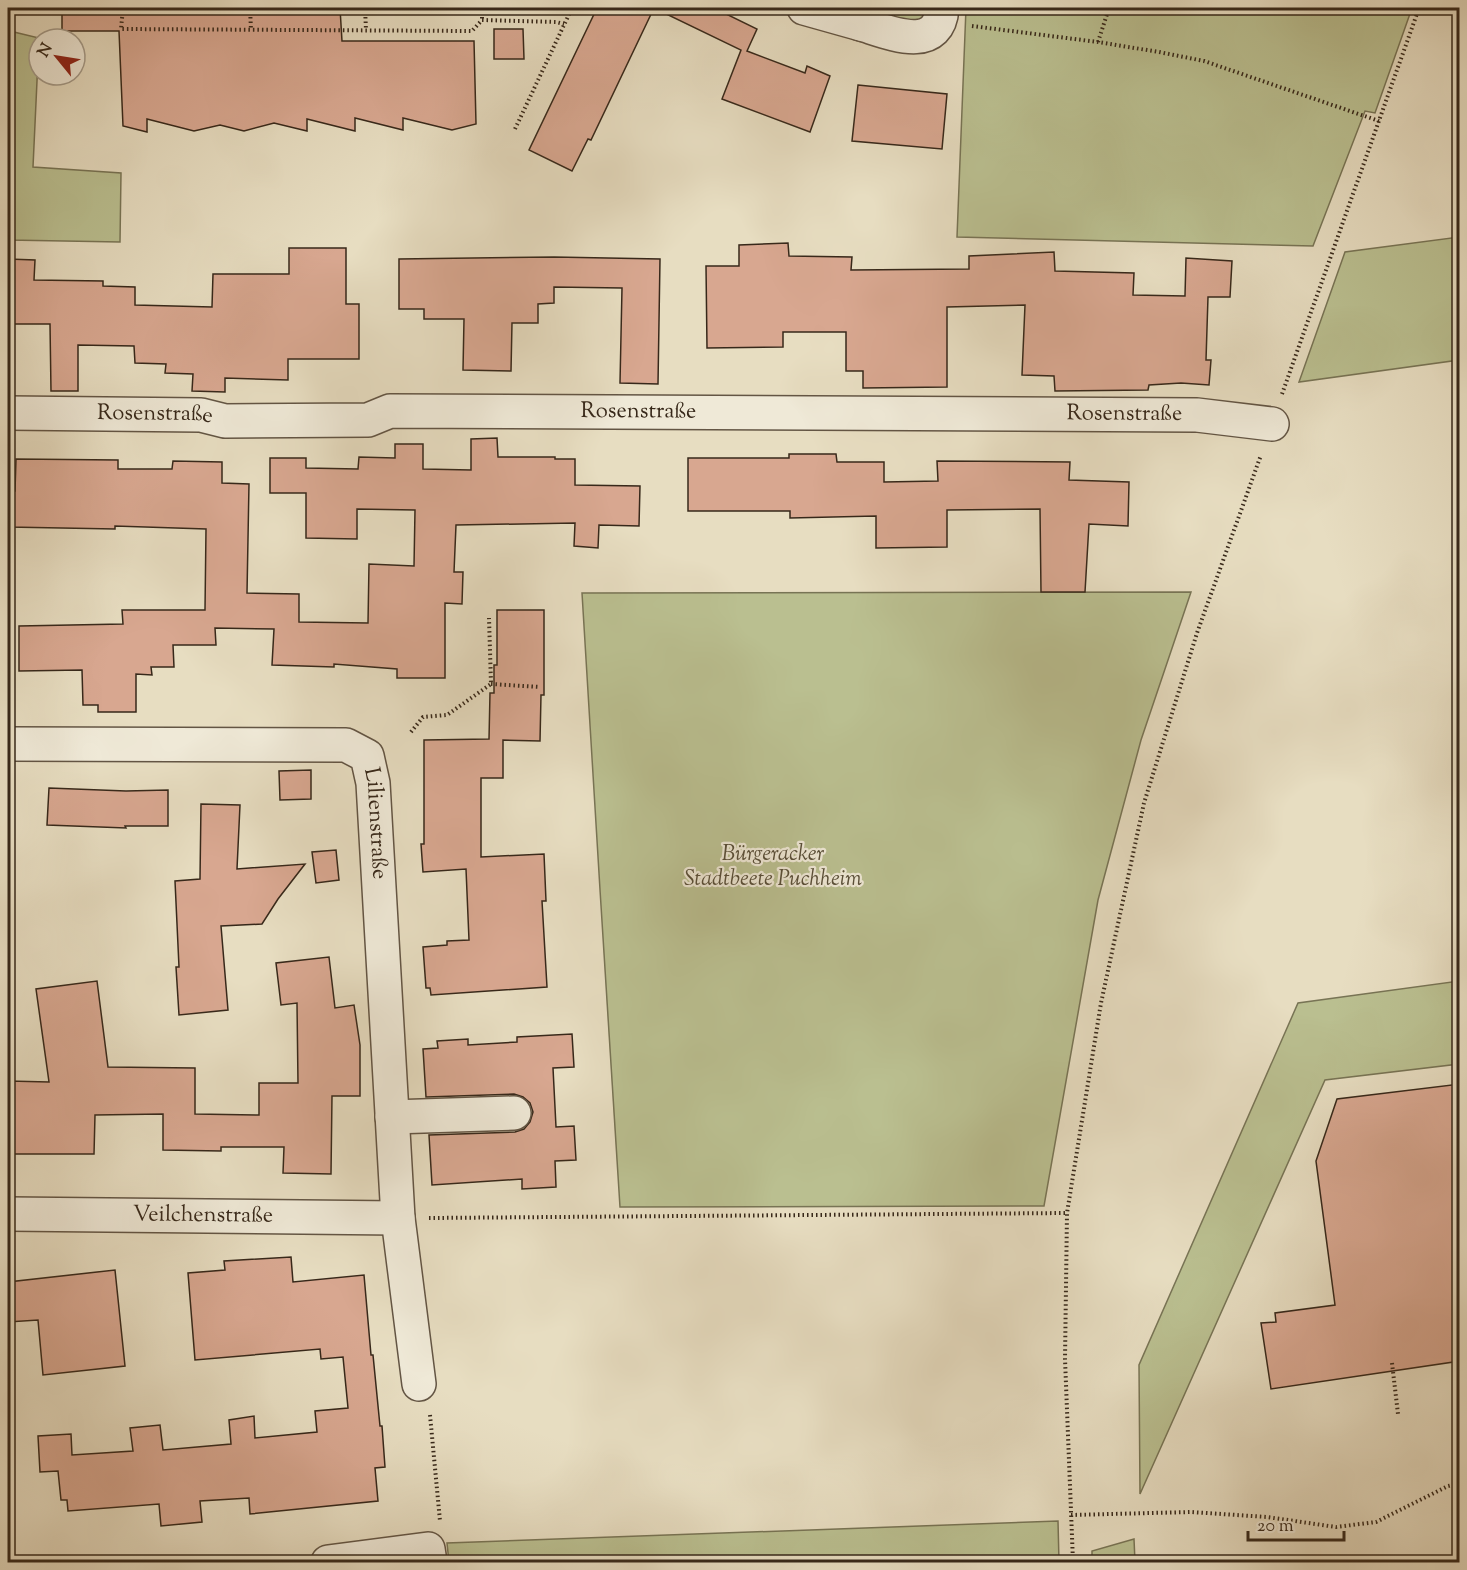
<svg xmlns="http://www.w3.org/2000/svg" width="1467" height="1570" font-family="'Sorts Mill Goudy',serif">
	<rect width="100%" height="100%" fill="#e7ddc1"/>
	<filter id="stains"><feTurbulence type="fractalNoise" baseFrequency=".00333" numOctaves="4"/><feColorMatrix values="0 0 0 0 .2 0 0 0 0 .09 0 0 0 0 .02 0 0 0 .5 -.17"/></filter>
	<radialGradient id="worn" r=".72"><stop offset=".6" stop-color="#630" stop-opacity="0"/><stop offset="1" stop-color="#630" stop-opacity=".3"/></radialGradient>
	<g fill="#babf90" stroke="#787455" stroke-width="1.5">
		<polygon points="891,8 930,8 924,21 896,19"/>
		<polygon points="966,8 1412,8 1375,113 1365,111 1313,246 957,237"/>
		<polygon points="8,24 14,32 39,38 33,167 121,173 120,242 8,240"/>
		<polygon points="1459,237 1459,360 1299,382 1345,252"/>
		<path d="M1191,592L1141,740L1098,900L1044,1206L620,1207C606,1002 595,798 582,593Z"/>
		<polygon points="1459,981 1459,1064 1325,1080 1140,1494 1139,1365 1298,1003"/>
		<polygon points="1058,1521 1059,1562 449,1562 447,1543"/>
		<polygon points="1134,1539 1135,1562 1092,1562 1092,1551"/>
	</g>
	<g fill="#d8a790" stroke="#37281a" stroke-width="1.5">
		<polygon points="62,8 340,8 342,41 474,41 476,124 452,130 403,118 403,130 355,118 355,131 307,119 307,131 274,123 244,131 220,125 194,131 147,119 147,132 123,126 119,31 62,31"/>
		<polygon points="597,8 714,8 757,29 747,51 805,73 807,66 830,76 810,132 722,99 741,50 654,8 591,140 588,139 572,171 529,150"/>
		<polygon points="494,29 523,29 524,59 494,59"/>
		<polygon points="858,85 947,94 942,149 852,141"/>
		<polygon points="788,243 789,256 852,257 851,270 969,269 969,256 1054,252 1055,271 1134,273 1133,295 1185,296 1186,258 1232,261 1230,297 1208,297 1206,360 1211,360 1209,385 1181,383 1149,385 1148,390 1055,391 1054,376 1022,375 1025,305 947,307 947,387 863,388 863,371 846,371 846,332 783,332 783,347 707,348 706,266 739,266 739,245"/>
		<polygon points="289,248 346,248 346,304 359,304 359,359 288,359 288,380 225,378 225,392 192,391 193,374 165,373 166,364 135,363 134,346 78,345 78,391 51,391 50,324 8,324 8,259 35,260 34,280 103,281 103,286 135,287 135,305 212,307 213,274 289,274"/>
		<polygon points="554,257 660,259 658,384 620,383 622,288 554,287 554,303 538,304 538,323 512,323 511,371 463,370 464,319 424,319 424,309 399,309 399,259"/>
		<polygon points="497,438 498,457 555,457 555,459 575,459 575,485 640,486 639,526 599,525 598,548 574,546 575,523 456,525 454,572 463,572 462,604 445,603 445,678 397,678 397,669 334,664 334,667 272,665 274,629 215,628 216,645 173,645 174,667 151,667 152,675 136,674 136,712 98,712 98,705 83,705 82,670 19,671 19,626 123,624 122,610 205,610 206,529 115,526 115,529 8,527 8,491 15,491 16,459 118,460 118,469 172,469 173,461 222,462 222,483 249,484 247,593 299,594 299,622 368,623 369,564 414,566 415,510 357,509 357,539 306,538 306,493 270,493 270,458 306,458 306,468 358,469 359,457 395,458 395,444 423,444 423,469 471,470 471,439"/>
		<polygon points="789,454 836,454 837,462 884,462 884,482 938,481 937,461 1070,462 1069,480 1129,482 1128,526 1089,524 1085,592 1041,592 1040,509 947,510 947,547 876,548 876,516 790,518 790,511 688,511 688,458 789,458"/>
		<polygon points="497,610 544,610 544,695 541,695 540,741 503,740 503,778 481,778 481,857 544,854 546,901 542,901 547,987 431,995 430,988 426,988 423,947 447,945 447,941 469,940 466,869 423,872 421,844 424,844 424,740 489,739 490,693 494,693 494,665 497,665"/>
		<polygon points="311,770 311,799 280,800 279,771"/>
		<polygon points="49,788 126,791 168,790 168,826 125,826 126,828 47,825"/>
		<polygon points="201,804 240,805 237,869 305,864 278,899 262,924 221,926 228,1010 179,1015 176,967 179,967 175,881 200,879"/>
		<polygon points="336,850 339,880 316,883 312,852"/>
		<polygon points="329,957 335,1008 354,1005 360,1045 360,1096 332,1096 331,1174 283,1173 284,1147 221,1147 221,1151 163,1150 163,1114 95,1115 94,1154 8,1154 8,1081 49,1082 36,989 97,981 108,1067 195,1068 195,1114 259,1115 259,1083 298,1083 297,1003 281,1005 276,963"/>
		<polygon points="572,1034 574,1067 553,1068 556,1127 574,1126 576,1160 555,1161 556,1187 522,1189 522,1179 432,1185 429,1135 515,1132 524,1129 530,1122 533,1112 530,1103 523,1097 514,1094 426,1097 423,1049 438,1048 437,1041 468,1039 468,1045 517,1042 517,1037"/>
		<polygon points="1460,1084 1460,1361 1271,1389 1261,1323 1276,1322 1275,1313 1335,1305 1316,1161 1337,1099"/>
		<polygon points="291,1257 293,1282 364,1275 371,1355 373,1355 380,1426 382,1426 385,1467 375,1468 378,1501 250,1514 249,1498 200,1501 202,1522 161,1526 159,1504 68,1511 67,1500 61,1500 58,1471 40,1472 38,1436 71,1434 72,1455 133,1451 130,1428 160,1425 163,1450 231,1444 229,1420 254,1416 255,1438 317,1432 315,1411 348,1408 343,1357 321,1359 320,1349 195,1360 188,1273 225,1270 224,1261"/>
		<polygon points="115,1270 125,1366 43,1375 38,1320 8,1322 8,1282"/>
	</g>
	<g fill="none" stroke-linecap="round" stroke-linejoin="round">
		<defs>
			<g id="minor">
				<polyline points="804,8 861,24"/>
				<path d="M873,8L861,24C888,32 939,55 942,8"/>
				<path id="s1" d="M8,413L201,415L225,421L368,420L390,411L1197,415L1272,424"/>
				<path id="s2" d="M8,744L346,745L367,756L373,783L398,1218L419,1384"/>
				<polyline points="392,1117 514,1113"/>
				<path id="s3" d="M8,1214L398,1218"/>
				<polyline points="328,1562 428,1549 430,1562"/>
			</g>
		</defs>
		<use href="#minor" stroke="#635544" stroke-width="36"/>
		<g stroke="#37281a" stroke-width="4" stroke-dasharray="1.5 3" stroke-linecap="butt">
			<polyline points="123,8 121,29 472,31 482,20 556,22 564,24"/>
			<polyline points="250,8 251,30"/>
			<polyline points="365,8 366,30"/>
			<polyline points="482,8 482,20"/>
			<polyline points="972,26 1098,42 1159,52 1204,61 1379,121"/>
			<polyline points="1098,42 1109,8"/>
			<polyline points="515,129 572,8"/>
			<polyline points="1282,394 1419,8"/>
			<polyline points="491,684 540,687"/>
			<polyline points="411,732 423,717 447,715 491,684 489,618"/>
			<polyline points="429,1218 1067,1213"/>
			<polyline points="1392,1363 1398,1414"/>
			<polyline points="430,1415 440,1521"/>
			<polyline points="1071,1515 1191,1512 1267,1517 1336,1527 1376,1522 1448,1486 1460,1483"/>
			<polyline points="1073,1562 1065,1359 1067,1213 1101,1003 1144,803 1197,633 1261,455"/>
		</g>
		<use href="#minor" stroke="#efe9d7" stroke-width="33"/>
	</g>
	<g text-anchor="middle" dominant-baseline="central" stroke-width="4.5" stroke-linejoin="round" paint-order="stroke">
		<g font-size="22" fill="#37281a" stroke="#efe9d7">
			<text stroke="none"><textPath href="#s1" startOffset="633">Rosenstraße</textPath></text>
			<text stroke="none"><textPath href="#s1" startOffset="1119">Rosenstraße</textPath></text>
			<text stroke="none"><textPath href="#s1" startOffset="147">Rosenstraße</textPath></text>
			<text stroke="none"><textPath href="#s2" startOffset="430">Lilienstraße</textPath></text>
			<text stroke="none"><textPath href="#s3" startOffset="195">Veilchenstraße</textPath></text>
		</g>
		<g font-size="22" font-style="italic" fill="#584e38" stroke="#efe9d7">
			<text x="773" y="855">Bürgeracker<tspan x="773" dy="25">Stadtbeete Puchheim</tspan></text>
		</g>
	</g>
	<rect width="1467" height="1570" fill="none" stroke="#e7ddc1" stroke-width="30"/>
	<rect x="9" y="9" width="1449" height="1552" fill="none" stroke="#37281a" stroke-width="3"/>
	<rect x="15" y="15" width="1437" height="1540" fill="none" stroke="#37281a" stroke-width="1.5"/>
	<g transform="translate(57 57) rotate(300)"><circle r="28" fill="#efe9d7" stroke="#a59c8b" stroke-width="1.5"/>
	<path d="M0-4.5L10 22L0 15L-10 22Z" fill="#8f2418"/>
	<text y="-9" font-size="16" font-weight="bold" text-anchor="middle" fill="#37281a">N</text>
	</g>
	<path d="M1248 1531v9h96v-9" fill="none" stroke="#37281a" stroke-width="3"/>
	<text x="1257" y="1531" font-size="18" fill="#37281a" stroke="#efe9d7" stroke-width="4.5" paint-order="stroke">20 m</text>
	<rect width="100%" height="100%" filter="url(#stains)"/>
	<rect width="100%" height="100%" fill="url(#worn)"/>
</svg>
